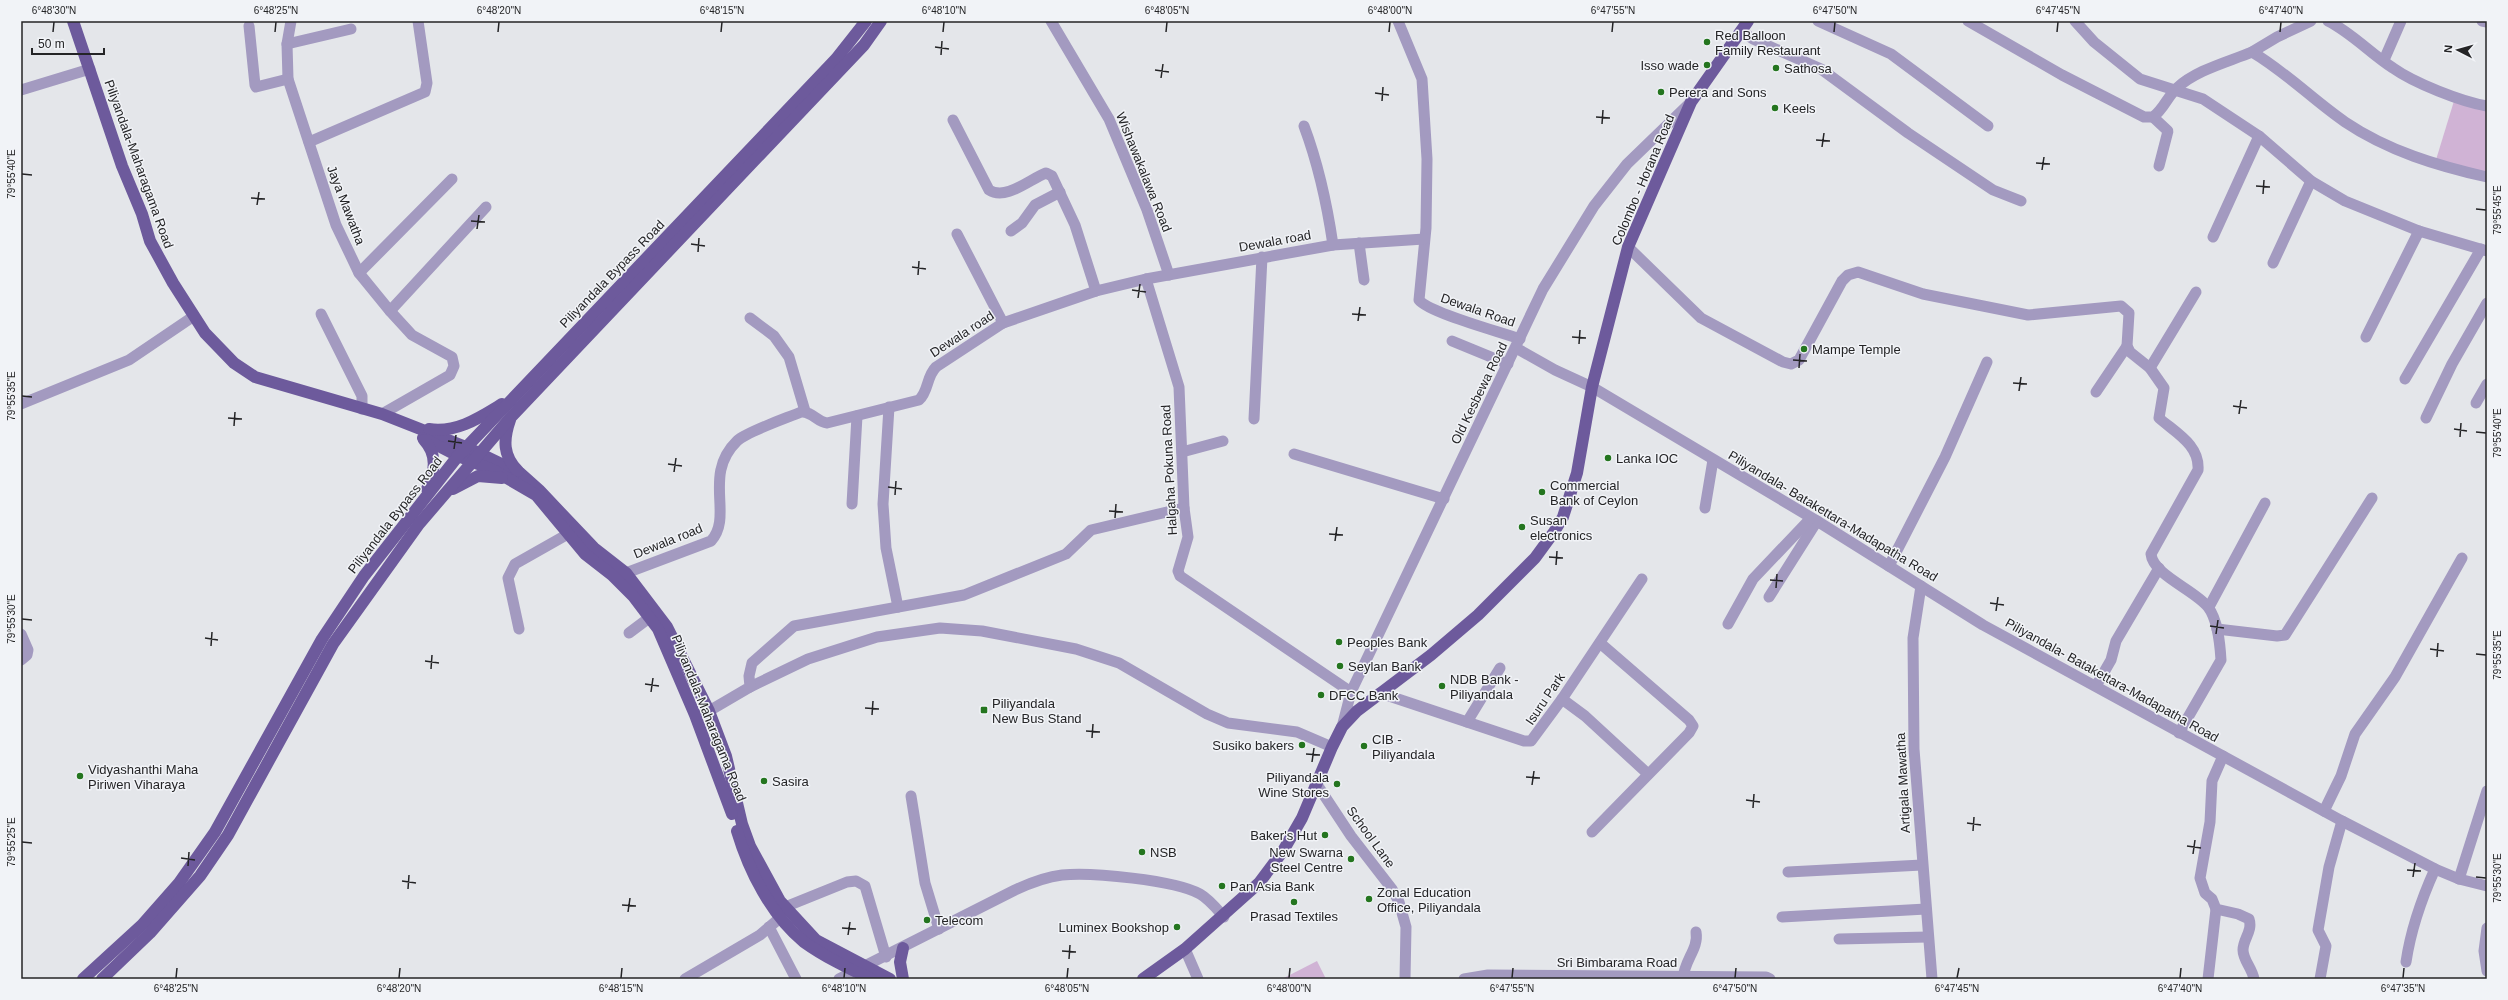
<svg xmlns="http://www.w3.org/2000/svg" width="2508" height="1000" font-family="Helvetica,sans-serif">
	<rect width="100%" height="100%" fill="#e4e6ea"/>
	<g fill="#d0b3d5">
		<polygon points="2454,101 2487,111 2487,176 2435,163"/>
		<polygon points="1317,961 1326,979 1282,979"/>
	</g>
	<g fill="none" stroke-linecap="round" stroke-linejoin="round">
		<g stroke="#a39ac0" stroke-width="11">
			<polyline points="291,21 287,44 288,79 336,225 359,273 390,311 412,335 452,357 454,366 450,375 382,414"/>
			<polyline points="1051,21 1109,119 1147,210 1169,275"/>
			<path d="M1398,21L1422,79L1427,159L1426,228L1419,300C1429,313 1501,332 1520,339"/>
			<polyline points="1818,21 1891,54 1988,126"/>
			<path d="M1968,21L2062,75L2144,117H2153C2164,109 2167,97 2177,88C2196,70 2228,62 2252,52C2286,72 2313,100 2345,122C2388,151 2438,166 2487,177"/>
			<polyline points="2075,21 2094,42 2140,79 2203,99 2259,136 2311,181 2345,201 2419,231 2487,251"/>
			<path d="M2328,21C2352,33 2371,54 2393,68C2414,83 2462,102 2487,106"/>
			<polyline points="2482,21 2487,22"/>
			<polyline points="249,26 255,85 256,87 288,79"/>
			<polyline points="1741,31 1753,39 1821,69 1908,133 1993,190 2021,201"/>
			<polyline points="287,44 351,29"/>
			<polyline points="2252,52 2277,37 2311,21"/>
			<polyline points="2384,60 2401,21"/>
			<polyline points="21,90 90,69"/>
			<polyline points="2153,117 2168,131 2159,166"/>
			<path d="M953,120L989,190C1006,201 1030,179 1046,173L1052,176L1075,225L1096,291"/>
			<path d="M1304,126C1319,166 1327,204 1333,245"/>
			<polyline points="309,142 425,92 427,83 418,21"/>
			<polyline points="1011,231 1022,223 1035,205 1060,192"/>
			<polyline points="957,234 1003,323"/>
			<polyline points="2213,237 2259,136"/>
			<polyline points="1359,243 1364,280"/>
			<path d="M1628,247L1701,318L1783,362L1791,364L1799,360L1842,281L1848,275L1858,272L1923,294L2028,315L2121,306L2129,313L2127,346L2130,352L2150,368L2164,388L2159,418C2176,433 2200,445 2198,470L2151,554C2153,575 2195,590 2208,607C2218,620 2220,644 2221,660L2179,733"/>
			<polyline points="2273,263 2311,181"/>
			<polyline points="359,273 452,179"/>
			<polyline points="1146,279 1179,387 1184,508 1188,537 1178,571 1180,576 1351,692"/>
			<polyline points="390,311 486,207"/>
			<polyline points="321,314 362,396 362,409"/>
			<polyline points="750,318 774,336 789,357 805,411"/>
			<polyline points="2366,337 2419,231"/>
			<polyline points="1452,341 1508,364"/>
			<polyline points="1516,348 1555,370 1592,387 1817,521 1983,625 2342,821 2435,869 2459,879 2487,886"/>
			<polyline points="2150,368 2196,292"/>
			<polyline points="2405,379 2481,249"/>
			<polyline points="2096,392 2127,346"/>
			<polyline points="2476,403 2487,384"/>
			<polyline points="21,404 129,360 194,316"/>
			<polyline points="889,407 883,504 886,548 898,607"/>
			<polyline points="2426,418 2452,364 2487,303"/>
			<polyline points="1254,419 1262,257"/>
			<polyline points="1182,452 1223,441"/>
			<polyline points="1294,454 1444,499"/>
			<polyline points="852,504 857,416"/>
			<polyline points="1705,508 1713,460"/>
			<polyline points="1889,566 1945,457 1987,362"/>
			<path d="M620,578L626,573L711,541C734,516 702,475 737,441C746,432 787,418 801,412C812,411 817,422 827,423L919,400C929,391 926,377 936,367L1003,323L1096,291L1146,279L1333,245L1424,239"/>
			<polyline points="1921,586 1913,638 1914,749 1932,979"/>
			<polyline points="1769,597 1817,521"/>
			<polyline points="2209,607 2265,503"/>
			<polyline points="1728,624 1753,579 1811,518"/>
			<polyline points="519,629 508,578 515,564 568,534"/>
			<polyline points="2217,629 2277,636 2285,635 2372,498"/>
			<polyline points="629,633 649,618"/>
			<polyline points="21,634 28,650 27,655 21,660"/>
			<polyline points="2096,686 2111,660 2116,641 2159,568"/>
			<polyline points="750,687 808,659 877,637 940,628 982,631 1076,649 1119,663 1207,714 1228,723 1297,732 1332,747"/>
			<polyline points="1380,693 1524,741 1531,741 1562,699 1642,579"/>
			<polyline points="1562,699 1585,716 1648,774"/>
			<polyline points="695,715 709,711 750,687 749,676 752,663 794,626 964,595 1066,554 1091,530 1184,508"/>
			<polyline points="1467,722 1500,668"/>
			<polyline points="1342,727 1351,692 1543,289 1594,206 1627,164 1690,103"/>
			<path d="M2223,756L2212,781L2210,822L2200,878L2205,893L2212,899L2216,909L2238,914L2249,919C2253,931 2243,939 2243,950C2243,960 2252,968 2254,979"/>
			<polyline points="1316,783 1351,836 1392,889 1399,902 1406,927 1405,979"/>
			<polyline points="911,796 925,883 939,929"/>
			<polyline points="2324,811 2341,776 2355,734 2395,677 2462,558"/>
			<polyline points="1592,832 1689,733 1693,726 1689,720 1600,643"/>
			<polyline points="1788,872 1922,865"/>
			<polyline points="2459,879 2487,791"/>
			<polyline points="785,907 847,882 856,881 865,886 886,957"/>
			<polyline points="1782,917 1926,909"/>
			<polyline points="769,927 796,979"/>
			<polyline points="2487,928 2484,951 2487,971"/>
			<polyline points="1839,939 1928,937"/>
			<polyline points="1185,949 1198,979"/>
			<path d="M2406,962C2411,928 2421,900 2435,869"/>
			<polyline points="685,979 760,935 781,917"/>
			<path d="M839,979L1015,890C1030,883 1045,877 1062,875C1091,872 1175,880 1200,894C1209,899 1217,909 1224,917"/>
			<polyline points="1464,979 1488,975 1766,977 1770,979"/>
			<path d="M1683,979C1684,960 1699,949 1696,932"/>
			<polyline points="2208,979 2216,909"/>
			<polyline points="2320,979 2326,946 2318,930 2329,867 2342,821"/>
		</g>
		<g stroke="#6d5a9c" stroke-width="12">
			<polyline points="73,21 122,166 142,214 150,241 173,283 205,333 234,363 255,377 382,414 466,447 520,473 539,490 594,548 626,573 667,627 709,711 726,756 742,824 750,846 780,901 816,940 890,979"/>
			<path d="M510,420C503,440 503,456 518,471"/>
			<path d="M429,429C457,433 479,418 502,404"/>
			<polyline points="423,438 458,456 493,470 536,495 585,554 612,575 633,596 658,629 695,715 732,814"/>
			<path d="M424,440C438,455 435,472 427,489"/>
			<polyline points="453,489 478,476 502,478"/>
			<path d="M737,831C749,871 771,915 804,942C825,957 848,968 871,979"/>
			<polyline points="83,979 142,925 179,883 215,832 322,639 364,576 458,456 836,59 866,21"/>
			<polyline points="102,979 150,933 200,876 228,835 333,644 419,524 511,417 864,45 881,21"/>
			<polyline points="903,979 900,962 903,948"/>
			<polyline points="1143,979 1185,949 1259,883 1283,851 1302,818 1332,747 1342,727 1357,711 1431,655 1478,615 1535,558 1554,532 1563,517 1577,473 1592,387 1628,247 1691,102 1748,21"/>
		</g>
	</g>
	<path fill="none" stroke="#242426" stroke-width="1.5" d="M53,32L54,22M275,32L276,22M498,32L499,22M721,32L722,22M943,32L944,22M1166,32L1167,22M1389,32L1390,22M1612,32L1613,22M1834,32L1835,22M2057,32L2058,22M2280,32L2281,22M935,47L949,49M941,55L942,41M1155,70L1169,72M1161,78L1163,64M1375,93L1389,95M1382,101L1383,87M1596,117L1610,118M1602,124L1603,110M1816,140L1830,141M1822,147L1824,133M2036,163L2050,164M2042,170L2044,157M22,174L32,175M2256,186L2270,187M2263,194L2264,180M251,198L265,199M257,205L259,192M2476,209L2486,210M471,221L485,222M477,229L479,215M691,244L705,246M698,252L699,238M912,267L926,269M918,275L919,261M1132,290L1146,292M1138,298L1140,284M1352,314L1366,315M1358,321L1360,307M1572,337L1586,338M1579,344L1580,330M1793,360L1807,361M1799,368L1800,354M2013,383L2027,384M2019,391L2021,377M22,396L32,397M2233,406L2247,408M2239,414L2241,400M228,418L242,419M234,426L235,412M2454,429L2467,431M2476,432L2486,433M2460,437L2461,423M448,441L462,443M454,449L456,435M668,464L682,466M674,472L676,458M888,487L902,489M895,495L896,481M1109,511L1123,512M1115,518L1116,504M1329,534L1343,535M1335,541L1337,527M1549,557L1563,558M1556,565L1557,551M1770,580L1783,581M1776,588L1777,574M1990,603L2004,605M1996,611L1998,597M22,619L32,620M2210,626L2224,628M2216,634L2218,620M205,638L218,640M211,646L212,632M2430,649L2444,651M2476,654L2486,655M2437,657L2438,643M425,661L439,663M431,669L432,655M645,684L659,686M651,692L653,678M865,708L879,709M872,715L873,701M1086,731L1100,732M1092,738L1093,724M1306,754L1320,755M1312,762L1314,748M1526,777L1540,778M1532,785L1534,771M1746,800L1760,802M1753,808L1754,794M1967,823L1981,825M1973,831L1974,817M22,842L32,843M2187,846L2201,848M2193,854L2195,840M181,858L195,860M188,866L189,852M2407,870L2421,871M2413,877L2415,863M2476,877L2486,878M402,881L416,883M408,889L409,875M622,905L636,906M628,912L630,898M842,928L856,929M848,935L850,922M1062,951L1076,952M1069,959L1070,945M176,978L177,968M399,978L400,968M621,978L622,968M844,978L845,968M1067,978L1068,968M1289,978L1290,968M1512,978L1513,968M1735,978L1736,968M1957,978L1959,968M2180,978L2181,968M2403,978L2404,968"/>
	<g fill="#24751f" stroke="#f1f3f7" stroke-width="1.5">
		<circle cx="1707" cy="42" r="4"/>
		<circle cx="1707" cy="65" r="4"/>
		<circle cx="1776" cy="68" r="4"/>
		<circle cx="1661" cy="92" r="4"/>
		<circle cx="1775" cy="108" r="4"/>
		<circle cx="1804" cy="349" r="4"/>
		<circle cx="1608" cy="458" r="4"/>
		<circle cx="1542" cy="492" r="4"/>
		<circle cx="1522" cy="527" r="4"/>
		<circle cx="1339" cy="642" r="4"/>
		<circle cx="1340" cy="666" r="4"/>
		<circle cx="1442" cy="686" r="4"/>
		<circle cx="1321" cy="695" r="4"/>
		<rect x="980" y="706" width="8" height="8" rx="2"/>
		<circle cx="1302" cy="745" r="4"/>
		<circle cx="1364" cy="746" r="4"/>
		<circle cx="80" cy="776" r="4"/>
		<circle cx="764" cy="781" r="4"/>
		<circle cx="1337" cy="784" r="4"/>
		<circle cx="1325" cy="835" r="4"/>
		<circle cx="1142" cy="852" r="4"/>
		<circle cx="1351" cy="859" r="4"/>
		<circle cx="1222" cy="886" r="4"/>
		<circle cx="1369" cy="899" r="4"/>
		<circle cx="1294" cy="902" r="4"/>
		<circle cx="927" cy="920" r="4"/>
		<circle cx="1177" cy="927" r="4"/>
	</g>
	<g text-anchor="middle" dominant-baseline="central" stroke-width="3" stroke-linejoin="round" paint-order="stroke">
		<g font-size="13" fill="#242426" stroke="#f1f3f7" text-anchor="start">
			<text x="1715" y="35">Red Balloon<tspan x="1715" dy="15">Family Restaurant</tspan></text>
			<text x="1699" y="65" text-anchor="end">Isso wade</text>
			<text x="1784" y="68">Sathosa</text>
			<text x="1669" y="92">Perera and Sons</text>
			<text x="1783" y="108">Keels</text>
			<text x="1812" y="349">Mampe Temple</text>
			<text x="1616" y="458">Lanka IOC</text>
			<text x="1550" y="485">Commercial<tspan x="1550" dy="15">Bank of Ceylon</tspan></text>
			<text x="1530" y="520">Susan<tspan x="1530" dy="15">electronics</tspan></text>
			<text x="1347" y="642">Peoples Bank</text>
			<text x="1348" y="666">Seylan Bank</text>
			<text x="1450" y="679">NDB Bank -<tspan x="1450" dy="15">Piliyandala</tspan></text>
			<text x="1329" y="695">DFCC Bank</text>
			<text x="992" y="703">Piliyandala<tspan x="992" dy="15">New Bus Stand</tspan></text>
			<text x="1372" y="739">CIB -<tspan x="1372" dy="15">Piliyandala</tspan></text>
			<text x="1294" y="745" text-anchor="end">Susiko bakers</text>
			<text x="88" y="769">Vidyashanthi Maha<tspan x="88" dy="15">Piriwen Viharaya</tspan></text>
			<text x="1329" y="777" text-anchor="end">Piliyandala<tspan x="1329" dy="15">Wine Stores</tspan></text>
			<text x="772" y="781">Sasira</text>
			<text x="1317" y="835" text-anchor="end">Baker's Hut</text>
			<text x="1150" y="852">NSB</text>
			<text x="1343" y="852" text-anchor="end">New Swarna<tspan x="1343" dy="15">Steel Centre</tspan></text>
			<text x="1230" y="886">Pan Asia Bank</text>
			<text x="1377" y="892">Zonal Education<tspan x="1377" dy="15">Office, Piliyandala</tspan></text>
			<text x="1294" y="916" text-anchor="middle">Prasad Textiles</text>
			<text x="935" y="920">Telecom</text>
			<text x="1169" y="927" text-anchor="end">Luminex Bookshop</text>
		</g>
		<g font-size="13" fill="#242426" stroke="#f1f3f7">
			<text transform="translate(139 164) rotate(70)">Piliyandala-Maharagama Road</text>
			<text transform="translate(1144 172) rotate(68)">Wishawakalawa Road</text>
			<text transform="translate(1643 180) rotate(-67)">Colombo - Horana Road</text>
			<text transform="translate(346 205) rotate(69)">Jaya Mawatha</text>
			<text transform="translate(1275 241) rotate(-10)">Dewala road</text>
			<text transform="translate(612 274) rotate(-46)">Piliyandala Bypass Road</text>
			<text transform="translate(1478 310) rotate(19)">Dewala Road</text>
			<text transform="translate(962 334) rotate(-33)">Dewala road</text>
			<text transform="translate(1479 393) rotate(-64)">Old Kesbewa Road</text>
			<text transform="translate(1169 470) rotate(-93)">Halgaha Pokuna Road</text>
			<text transform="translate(395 515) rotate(-52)">Piliyandala Bypass Road</text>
			<text transform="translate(1833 516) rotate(31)">Piliyandala- Batakettara-Madapatha Road</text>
			<text transform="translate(668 541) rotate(-22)">Dewala road</text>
			<text transform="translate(2112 680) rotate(29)">Piliyandala- Batakettara-Madapatha Road</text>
			<text transform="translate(1545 699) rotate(-56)">Isuru Park</text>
			<text transform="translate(709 718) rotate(68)">Piliyandala-Maharagama Road</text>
			<text transform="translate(1903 783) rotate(-93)">Artigala Mawatha</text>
			<text transform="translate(1371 837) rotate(54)">School Lane</text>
			<text x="1617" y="962">Sri Bimbarama Road</text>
		</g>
	</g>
	<rect width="2508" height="1000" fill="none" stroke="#f1f3f7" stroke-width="44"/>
	<g transform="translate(2458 50) rotate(276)" stroke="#f1f3f7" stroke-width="3" paint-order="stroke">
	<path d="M0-3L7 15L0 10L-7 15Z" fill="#242426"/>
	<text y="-6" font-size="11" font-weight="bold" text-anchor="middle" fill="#242426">N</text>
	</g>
	<path d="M32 48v6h72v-6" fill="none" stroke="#242426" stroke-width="2"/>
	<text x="38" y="48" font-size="12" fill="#242426" stroke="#f1f3f7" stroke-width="3" paint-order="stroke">50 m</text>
	<rect x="22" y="22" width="2464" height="956" fill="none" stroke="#242426" stroke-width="1.5"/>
	<g font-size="10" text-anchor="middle" fill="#242426">
		<text x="54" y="14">6°48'30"N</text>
		<text x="276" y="14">6°48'25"N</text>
		<text x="499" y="14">6°48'20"N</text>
		<text x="722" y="14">6°48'15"N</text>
		<text x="944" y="14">6°48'10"N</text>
		<text x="1167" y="14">6°48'05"N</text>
		<text x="1390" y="14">6°48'00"N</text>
		<text x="1613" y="14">6°47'55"N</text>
		<text x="1835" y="14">6°47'50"N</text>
		<text x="2058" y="14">6°47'45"N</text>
		<text x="2281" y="14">6°47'40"N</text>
		<text transform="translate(11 174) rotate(-90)" y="4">79°55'40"E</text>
		<text transform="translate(2497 210) rotate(-90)" y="4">79°55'45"E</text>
		<text transform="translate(11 396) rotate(-90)" y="4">79°55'35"E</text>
		<text transform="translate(2497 433) rotate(-90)" y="4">79°55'40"E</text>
		<text transform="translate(11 619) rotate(-90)" y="4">79°55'30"E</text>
		<text transform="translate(2497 655) rotate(-90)" y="4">79°55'35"E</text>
		<text transform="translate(11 842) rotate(-90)" y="4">79°55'25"E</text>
		<text transform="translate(2497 878) rotate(-90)" y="4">79°55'30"E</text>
		<text x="176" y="992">6°48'25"N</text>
		<text x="399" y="992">6°48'20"N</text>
		<text x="621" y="992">6°48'15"N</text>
		<text x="844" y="992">6°48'10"N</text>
		<text x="1067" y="992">6°48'05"N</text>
		<text x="1289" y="992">6°48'00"N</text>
		<text x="1512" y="992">6°47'55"N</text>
		<text x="1735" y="992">6°47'50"N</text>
		<text x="1957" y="992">6°47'45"N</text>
		<text x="2180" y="992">6°47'40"N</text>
		<text x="2403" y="992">6°47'35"N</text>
	</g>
</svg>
